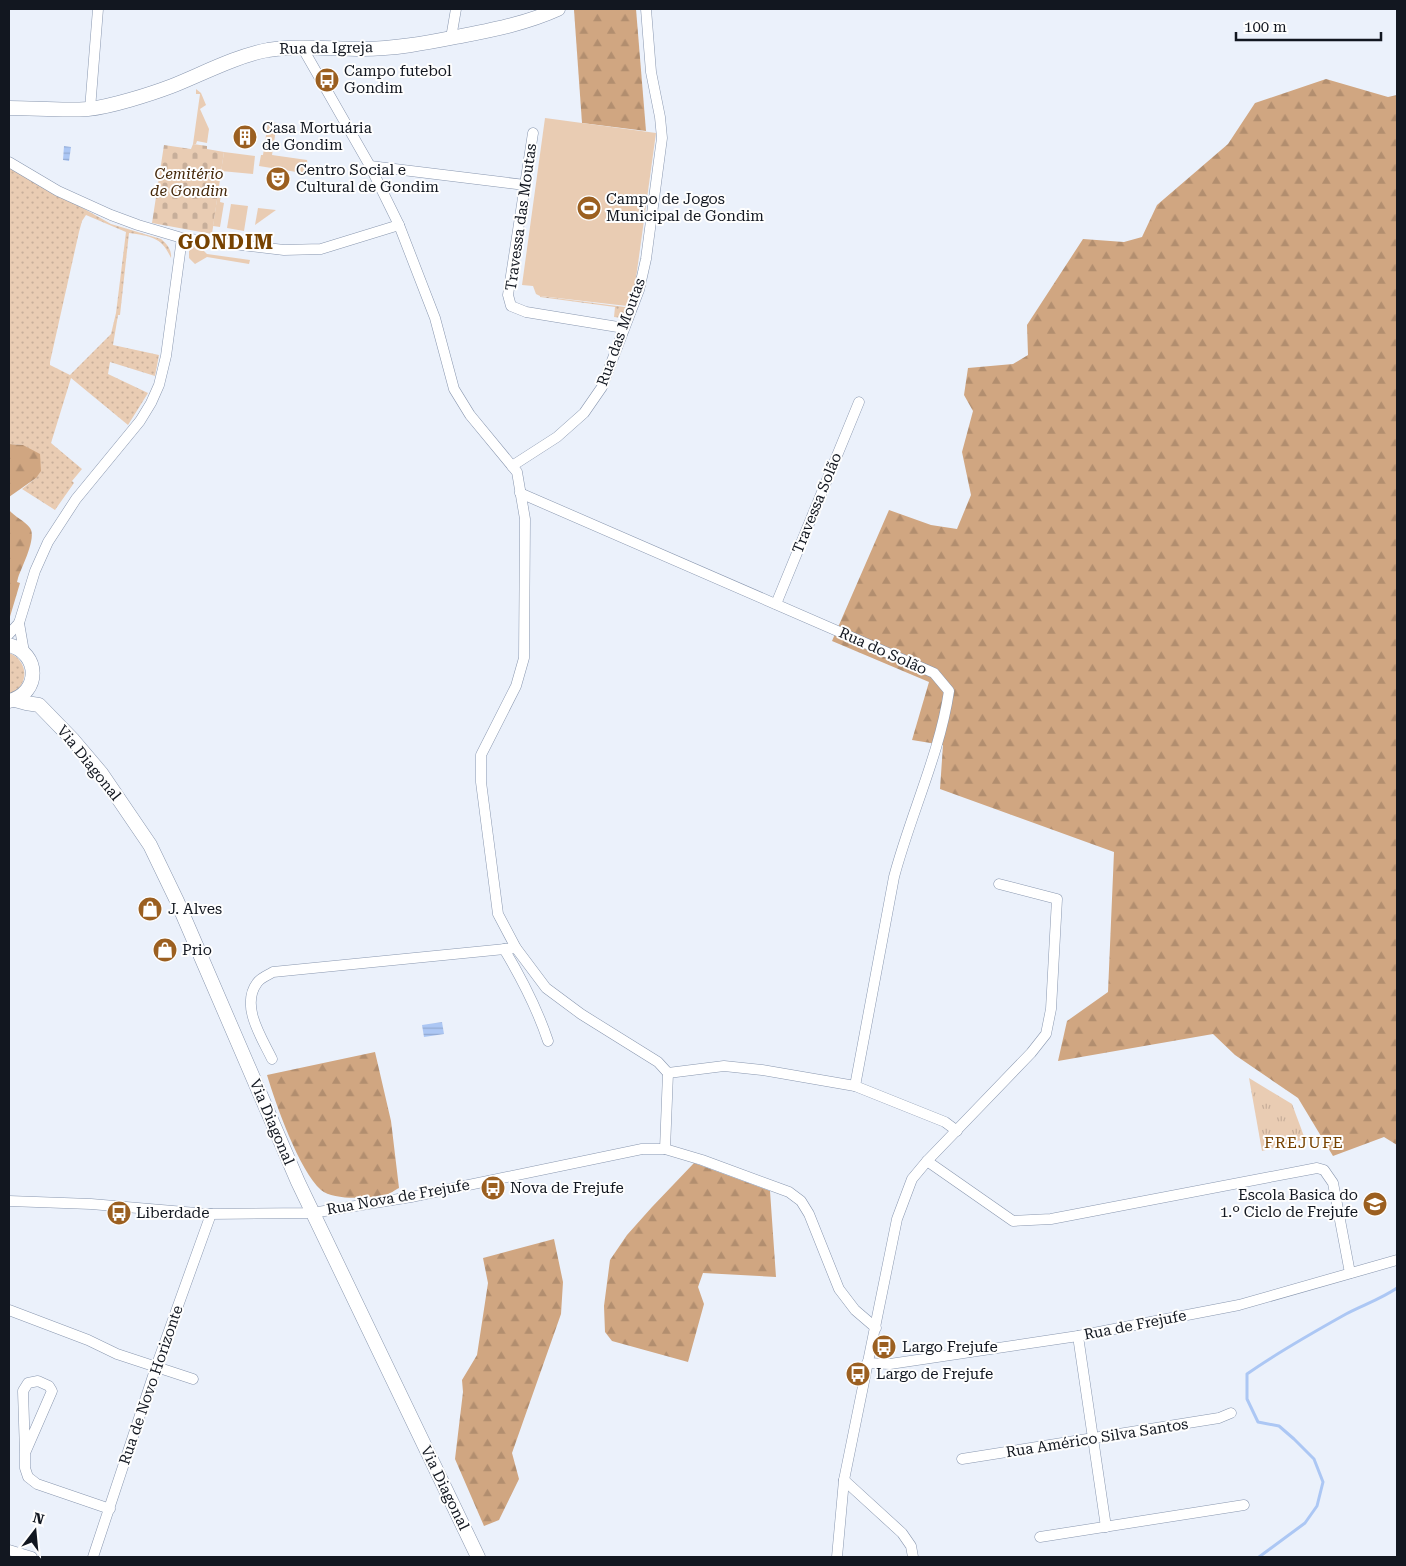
<svg xmlns="http://www.w3.org/2000/svg" width="1406" height="1566" font-family="'Roboto Serif',serif">
	<defs>
		<pattern id="grass-dots" width="8" height="8" patternUnits="userSpaceOnUse" patternTransform="scale(1.25)"><rect width="8" height="8" fill="#e9ccb3"/><path d="M2 2h.1M6 6h.1" fill="none" stroke="#c7ae9a" stroke-width="1.8" stroke-linecap="round"/></pattern>
		<pattern id="forest-firs" width="22" height="20" patternUnits="userSpaceOnUse" patternTransform="scale(1.25)"><rect width="22" height="20" fill="#d0a681"/><path d="M5 1l3.5 6h-7zM16 11l3.5 6h-7z" fill="#b28e6f"/></pattern>
		<pattern id="cemetery-stones" width="16" height="16" patternUnits="userSpaceOnUse" patternTransform="scale(1.25)"><rect width="16" height="16" fill="#e9ccb3"/><path d="M2 7V4a2 2 0 0 1 4 0v3zM10 15v-3a2 2 0 0 1 4 0v3z" fill="#c7ae9a"/></pattern>
		<pattern id="park-tufts" width="24" height="20" patternUnits="userSpaceOnUse" patternTransform="scale(1.25)"><rect width="24" height="20" fill="#e9ccb3"/><path d="M3 7l-1-3M5 7V3M7 7l1-3M15 17l-1-3M17 17v-4M19 17l1-3" fill="none" stroke="#c7ae9a"/></pattern>
		<pattern id="water-rules" width="6" height="5" patternUnits="userSpaceOnUse" patternTransform="scale(1.25)"><rect width="6" height="5" fill="#acc7f4"/><path d="M0 2.5h6" fill="none" stroke="#93aad1"/></pattern>
	</defs>
	<rect width="100%" height="100%" fill="#ebf1fb"/>
	<g fill="url(#grass-dots)" fill-rule="evenodd">
		<path d="M9,168L19,172L111,224L161,239C167,244 172,250 171,258C162,237 150,236 129,233L120,315H118L113,345L159,355L155,376L110,362L108,374L148,393L128,425L71,378L51,443L82,469L72,481L74,483L55,510L22,489L36,478L23,445L9,444ZM86,215L126,232L116,313L111,334L70,375L50,365V362L79,232L82,221Z"/>
		<polygon points="540,296 625,307 629,305 623,318 614,317 615,307 540,297"/>
		<path d="M9,653C29,660 30,687 9,694Z"/>
	</g>
	<g fill="url(#forest-firs)">
		<polygon points="577,9 636,9 646,131 582,123 574,10"/>
		<polygon points="1326,79 1388,97 1397,95 1397,1145 1384,1137 1333,1156 1298,1098 1235,1055 1213,1034 1058,1061 1067,1021 1108,992 1114,852 940,789 943,745 912,740 929,682 832,641 889,510 931,525 957,529 971,495 962,452 973,411 964,395 968,368 1013,364 1028,355 1027,325 1083,239 1124,242 1142,237 1157,205 1228,144 1255,103"/>
		<polygon points="9,444 23,445 40,454 41,471 36,478 9,497"/>
		<path d="M9,510C15,517 25,521 30,528C37,538 22,566 18,578L17,582L20,583L9,620Z"/>
		<path d="M375,1052L391,1121L399,1188C395,1190 390,1194 385,1195C369,1198 334,1201 321,1190C299,1170 276,1105 267,1075Z"/>
		<polygon points="694,1163 770,1191 776,1277 703,1273 698,1287 704,1304 688,1362 612,1341 605,1332 604,1306 610,1260 627,1235 652,1207"/>
		<polygon points="554,1239 563,1282 561,1314 512,1453 519,1479 499,1520 484,1526 455,1459 463,1392 462,1380 477,1355 488,1283 483,1258"/>
	</g>
	<polygon fill="url(#cemetery-stones)" points="193,144 207,146 207,149 224,152 212,234 152,223 164,145 191,149"/>
	<polygon fill="url(#park-tufts)" points="1249,1078 1292,1104 1305,1139 1262,1151"/>
	<g fill="#e9ccb3">
		<polygon points="196,89 201,93 206,105 200,109 209,129 207,143 197,141 196,144 193,144 200,94 196,94"/>
		<polygon points="545,118 656,133 633,300 627,306 540,296 536,294 533,286 522,285"/>
		<polygon points="268,122 277,123 272,155 307,160 309,174 259,166 261,155 263,155"/>
		<polygon points="224,152 255,156 253,174 221,171"/>
		<polygon points="218,192 221,193 220,202 224,203 220,227 213,226"/>
		<polygon points="231,204 248,206 244,231 227,228"/>
		<polygon points="258,208 276,210 255,225"/>
		<polygon points="198,245 207,254 250,260 249,264 207,257 195,264 189,258 189,251 193,246"/>
	</g>
	<g fill="url(#water-rules)">
		<polygon points="64,146 71,147 69,161 63,160"/>
		<polygon points="442,1022 444,1034 424,1037 422,1025"/>
	</g>
	<g fill="none" stroke-linecap="round" stroke-linejoin="round">
		<path stroke="#acc7f4" stroke-width="3" d="M1259,1557L1305,1523L1317,1506L1323,1482L1314,1459L1294,1439L1279,1426L1258,1422L1247,1399V1374C1278,1352 1312,1333 1346,1314C1363,1305 1381,1299 1397,1288"/>
		<defs>
			<g id="street">
				<polyline points="451,38 456,9"/>
				<polyline points="302,47 370,166 399,225 435,318 454,389 470,415 517,472 525,519 524,658 516,686 481,755 481,782 498,914 516,948 546,988 581,1014 658,1062 668,1073"/>
				<polyline points="90,109 98,9"/>
				<polyline points="533,133 508,295 511,306 526,312 624,328"/>
				<polyline points="9,162 58,191 111,215 138,225 182,238 284,250 321,249 399,225"/>
				<polyline points="370,166 525,185"/>
				<polyline points="512,466 557,437 584,413 602,387 639,290 646,259 662,138 660,117 651,72 646,9"/>
				<path d="M520,493L934,673L949,691C940,753 910,816 894,877L855,1086"/>
				<polyline points="776,604 859,402"/>
				<polyline points="9,634 19,623"/>
				<polyline points="24,652 19,623 35,571 48,542 76,499 140,421 151,403 159,385 166,356 182,238"/>
				<path d="M504,949C522,979 537,1008 548,1041"/>
				<path d="M272,1059C262,1038 240,1006 257,983C260,978 268,975 273,972L516,948"/>
				<polyline points="668,1073 724,1066 762,1070 855,1086 945,1122 957,1131"/>
				<polyline points="665,1149 668,1073"/>
				<polyline points="927,1161 1013,1221 1051,1219 1317,1168 1324,1170 1333,1183 1350,1273"/>
				<polyline points="9,1201 91,1204 208,1214 312,1213 411,1197 642,1149 665,1149 702,1160 789,1192 801,1201 809,1214 839,1289 855,1310 876,1328"/>
				<polyline points="9,1310 88,1340 117,1354 193,1379"/>
				<polyline points="1078,1336 1106,1527"/>
				<polyline points="867,1363 890,1364 1078,1336 1239,1305 1397,1260"/>
				<polyline points="25,1453 23,1391 28,1383 38,1381 49,1386 52,1391 25,1453 25,1468 28,1477 37,1484 110,1509"/>
				<polyline points="962,1459 1219,1418 1231,1413"/>
				<polyline points="844,1480 902,1533 911,1546 913,1557"/>
				<polyline points="1040,1537 1244,1505"/>
				<polyline points="9,1550 32,1557"/>
				<polyline points="93,1557 156,1367 211,1214"/>
				<polyline points="837,1557 844,1480 897,1219 912,1179 927,1161 1031,1053 1046,1034 1051,1009 1057,899 999,884"/>
			</g>
			<g id="secondary">
				<path d="M9,108C35,108 62,111 88,109C110,107 151,94 172,86C202,74 236,56 268,50C299,45 331,49 362,49C394,49 426,43 456,37C491,30 525,24 558,9"/>
				<path d="M9,645C40,653 41,693 9,701"/>
				<polyline points="15,700 26,703 39,705 73,740 101,773 150,845 177,901 298,1182 478,1557"/>
			</g>
		</defs>
		<use href="#street" stroke="#8997af" stroke-width="11"/>
		<use href="#secondary" stroke="#8997af" stroke-width="15"/>
		<use href="#street" stroke="#fff" stroke-width="10"/>
		<use href="#secondary" stroke="#fff" stroke-width="14"/>
	</g>
	<defs>
		<symbol id="bus-disc" viewBox="-11 -11 22 22"><circle r="9.5" fill="#9b5f20" stroke="#fefefe"/><path d="M-5-6H5V4H4V6H2V4H-2V6H-4V4H-5ZM-3.5-4V0h7V-4ZM-3.5 1.2v1.5H-2V1.2ZM2 1.2v1.5H3.5V1.2Z" fill="#fff"/></symbol>
		<symbol id="building-disc" viewBox="-11 -11 22 22"><circle r="9.5" fill="#9b5f20" stroke="#fefefe"/><path d="M-4-6H4V6H1V3H-1V6H-4ZM-2.5-4.3h1.7v1.8h-1.7ZM.8-4.3h1.7v1.8H.8ZM-2.5-1h1.7V.8h-1.7ZM.8-1h1.7V.8H.8Z" fill="#fff"/></symbol>
		<symbol id="theatre-disc" viewBox="-11 -11 22 22"><circle r="9.5" fill="#9b5f20" stroke="#fefefe"/><path d="M-5-5.5Q0-4 5-5.5V0Q5 5 0 6Q-5 5-5 0ZM-3.3-2.5H-1v1.5H-3.3ZM1-2.5H3.3v1.5H1ZM-2.8 1Q0 5.5 2.8 1Z" fill="#fff"/></symbol>
		<symbol id="stadium-disc" viewBox="-11 -11 22 22"><circle r="9.5" fill="#9b5f20" stroke="#fefefe"/><path d="M0-5a6.5 5 0 1 0 0 10a6.5 5 0 1 0 0-10ZM-3.5-1.8h7v3.6h-7Z" fill="#fff"/></symbol>
		<symbol id="shop-disc" viewBox="-11 -11 22 22"><circle r="9.5" fill="#9b5f20" stroke="#fefefe"/><path d="M-5-2.5h2.3a2.7 3.5 0 0 1 5.4 0H5L5.5 6h-11ZM-1.5-2.5h3a1.5 2.3 0 0 0-3 0Z" fill="#fff"/></symbol>
		<symbol id="school-disc" viewBox="-11 -11 22 22"><circle r="9.5" fill="#9b5f20" stroke="#fefefe"/><path d="M0-5L7-2L0 1L-7-2ZM-4 1L0 2.5L4 1V4Q0 6-4 4Z" fill="#fff"/></symbol>
	</defs>
	<g fill-rule="evenodd">
		<use href="#bus-disc" x="313" y="66" width="28" height="28"/>
		<use href="#building-disc" x="231" y="123" width="28" height="28"/>
		<use href="#theatre-disc" x="264" y="165" width="28" height="28"/>
		<use href="#stadium-disc" x="575" y="194" width="28" height="28"/>
		<use href="#shop-disc" x="136" y="895" width="28" height="28"/>
		<use href="#shop-disc" x="151" y="936" width="28" height="28"/>
		<use href="#bus-disc" x="479" y="1174" width="28" height="28"/>
		<use href="#school-disc" x="1361" y="1190" width="28" height="28"/>
		<use href="#bus-disc" x="105" y="1199" width="28" height="28"/>
		<use href="#bus-disc" x="870" y="1333" width="28" height="28"/>
		<use href="#bus-disc" x="844" y="1360" width="28" height="28"/>
	</g>
	<g text-anchor="middle" dominant-baseline="central" stroke-width="4" stroke-linejoin="round" paint-order="stroke">
		<g font-size="15" fill="#121720" stroke="#fefefe">
			<text transform="translate(326 48) rotate(-1)">Rua da Igreja</text>
			<text transform="translate(521 217) rotate(-82)">Travessa das Moutas</text>
			<text transform="translate(621 332) rotate(-70)">Rua das Moutas</text>
			<text transform="translate(817 503) rotate(-68)">Travessa Solão</text>
			<text transform="translate(883 651) rotate(24)">Rua do Solão</text>
			<text transform="translate(89 763) rotate(51)">Via Diagonal</text>
			<text transform="translate(272 1122) rotate(67)">Via Diagonal</text>
			<text transform="translate(398 1197) rotate(-10)">Rua Nova de Frejufe</text>
			<text transform="translate(1135 1325) rotate(-11)">Rua de Frejufe</text>
			<text transform="translate(151 1385) rotate(-71)">Rua de Novo Horizonte</text>
			<text transform="translate(1097 1438) rotate(-9)">Rua Américo Silva Santos</text>
			<text transform="translate(445 1488) rotate(64)">Via Diagonal</text>
		</g>
		<g font-size="15" fill="#121720" stroke="#fefefe" text-anchor="start">
			<text x="344" y="71">Campo futebol<tspan x="344" dy="17">Gondim</tspan></text>
			<text x="262" y="128">Casa Mortuária<tspan x="262" dy="17">de Gondim</tspan></text>
			<text x="296" y="170">Centro Social e<tspan x="296" dy="17">Cultural de Gondim</tspan></text>
			<text x="606" y="199">Campo de Jogos<tspan x="606" dy="17">Municipal de Gondim</tspan></text>
			<text x="168" y="909">J. Alves</text>
			<text x="182" y="950">Prio</text>
			<text x="510" y="1188">Nova de Frejufe</text>
			<text x="1358" y="1195" text-anchor="end">Escola Basica do<tspan x="1358" dy="17">1.º Ciclo de Frejufe</tspan></text>
			<text x="136" y="1213">Liberdade</text>
			<text x="902" y="1347">Largo Frejufe</text>
			<text x="876" y="1374">Largo de Frejufe</text>
		</g>
		<g font-size="15" font-style="italic" fill="#442709" stroke="#fefefe">
			<text x="189" y="174">Cemitério<tspan x="189" dy="17">de Gondim</tspan></text>
		</g>
		<g font-size="16" letter-spacing="1" fill="#774200" stroke="#fefefe">
			<text x="1304" y="1142">FREJUFE</text>
		</g>
		<g font-size="20" font-weight="bold" letter-spacing="1" fill="#774200" stroke="#fefefe">
			<text x="226" y="242">GONDIM</text>
		</g>
	</g>
	<rect width="1406" height="1566" fill="none" stroke="#121720" stroke-width="20"/>
	<g transform="translate(35 1531) rotate(16)" stroke="#fefefe" stroke-width="4" paint-order="stroke">
	<path d="M0-4L9 19L0 12L-9 19Z" fill="#121720"/>
	<text y="-8" font-size="14" font-weight="bold" text-anchor="middle" fill="#121720">N</text>
	</g>
	<path d="M1236 32v8h145v-8" fill="none" stroke="#121720" stroke-width="2.5"/>
	<text x="1244" y="32" font-size="15" fill="#121720" stroke="#fefefe" stroke-width="4" paint-order="stroke">100 m</text>
</svg>
